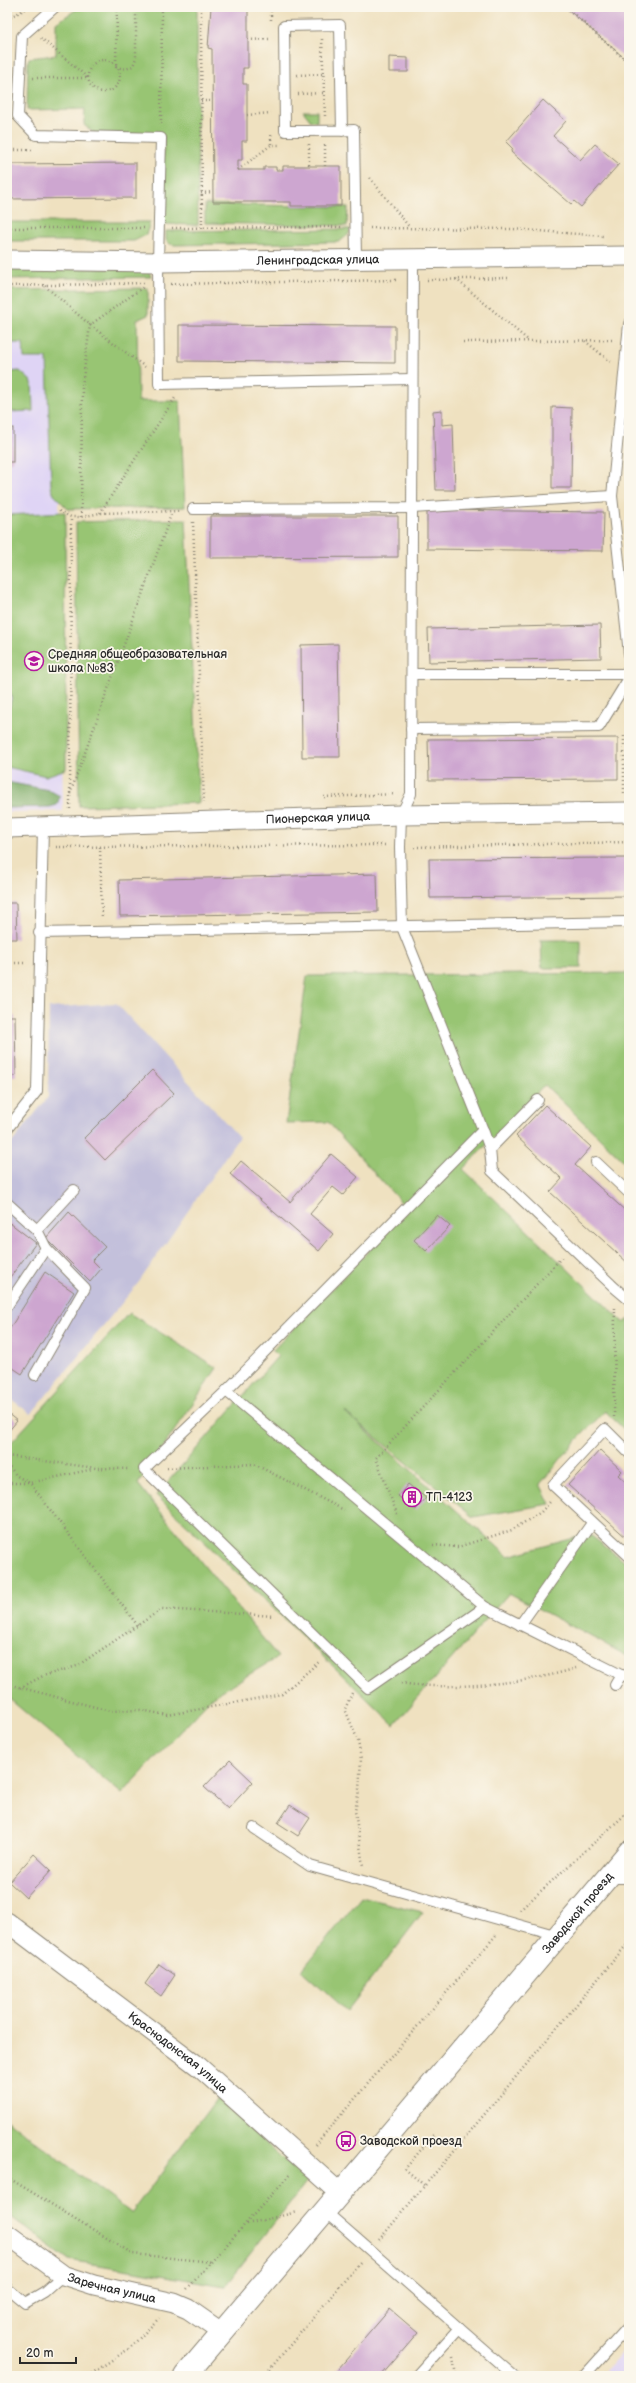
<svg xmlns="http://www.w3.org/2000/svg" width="636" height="2383" font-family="'Balsamiq Sans',sans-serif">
	<rect width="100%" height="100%" fill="#fbf7ec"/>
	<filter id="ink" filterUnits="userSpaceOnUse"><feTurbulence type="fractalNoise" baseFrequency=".025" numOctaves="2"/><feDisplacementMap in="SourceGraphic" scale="8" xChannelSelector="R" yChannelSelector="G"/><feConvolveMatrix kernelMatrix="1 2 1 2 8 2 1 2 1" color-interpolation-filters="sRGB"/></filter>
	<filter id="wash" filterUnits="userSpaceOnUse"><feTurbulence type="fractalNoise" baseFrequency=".012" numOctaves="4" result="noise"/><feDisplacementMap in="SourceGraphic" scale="16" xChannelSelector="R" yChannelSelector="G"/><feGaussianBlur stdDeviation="0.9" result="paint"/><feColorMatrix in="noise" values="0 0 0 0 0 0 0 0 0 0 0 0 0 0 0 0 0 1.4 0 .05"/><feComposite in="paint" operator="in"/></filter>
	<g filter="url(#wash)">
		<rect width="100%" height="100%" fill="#efe1c0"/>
		<g fill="#dfd4f5">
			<polygon points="7,316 64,316 59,501 63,811 7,812"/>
			<polygon points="629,2344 629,2376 601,2376"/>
		</g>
		<polygon fill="#c3c0db" points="116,1003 239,1137 139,1282 31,1414 7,1396 7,1149 48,1097 49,1008"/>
		<g fill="#98c573" stroke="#62784f">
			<polygon points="80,7 197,7 198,225 161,224 164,136 94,133 84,125 85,109 27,110 28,61 29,58 56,55 56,23"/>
			<polygon points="303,111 317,111 317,122 311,121"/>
			<polygon points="205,204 348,207 347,226 205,223"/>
			<polygon points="7,222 150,222 146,235 134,241 7,241"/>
			<polygon points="350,229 349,234 339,242 175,245 170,244 166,240 166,231"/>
			<polygon points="7,268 148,269 151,277 7,279"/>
			<polygon points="148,288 148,315 137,320 138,401 180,401 185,507 68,509 54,495 51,487 47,358 24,358 23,343 7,343 7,290"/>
			<polygon points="20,371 32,382 33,411 7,412 7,372"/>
			<polygon points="65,512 66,769 46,776 7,767 7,723 12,695 7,693 7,515"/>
			<polygon points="186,519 199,803 79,806 76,522"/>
			<polygon points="541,940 581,940 581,968 542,968"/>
			<polygon points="629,973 628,1165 545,1085 463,1169 624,1323 629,1319 629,1434 605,1411 574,1443 540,1484 550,1504 473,1517 345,1412 508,1556 589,1534 629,1565 629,1657 509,1593 394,1725 156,1495 278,1356 272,1351 408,1210 328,1122 286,1123 307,976"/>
			<polygon points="129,1313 217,1368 138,1484 278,1657 212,1697 122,1794 7,1697 7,1447"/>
			<polygon points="361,1897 423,1912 347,2011 302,1970"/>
			<polygon points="217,2098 307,2181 225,2286 69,2260 7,2214 7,2120 131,2213"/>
		</g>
		<polygon fill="#7aaa65" stroke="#526a48" points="7,782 49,790 60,796 57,805 50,807 7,808"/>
		<g id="blocks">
			<g fill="#cda6d0">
				<polygon points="211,7 243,7 243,9 248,9 248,68 243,68 243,84 247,84 247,141 242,141 242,160 238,160 238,170 264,170 264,167 276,167 276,170 283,170 283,166 341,166 341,206 291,206 291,202 213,202 212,49 208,48"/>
				<polygon points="565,7 629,7 629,62"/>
				<polygon points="389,57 408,58 408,72 389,72"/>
				<polygon points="543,100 566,121 553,136 580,160 595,144 619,164 581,207 574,201 571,204 511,152 513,149 506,142"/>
				<polygon points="136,163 136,198 7,199 7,164"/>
				<polygon points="179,325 395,326 395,363 179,361"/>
				<polygon points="552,407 572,408 571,488 552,488"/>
				<polygon points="442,410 442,425 453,424 455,490 436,490 433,411"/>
				<rect x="7" y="428" width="6" height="34"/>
				<polygon points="427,510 604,512 603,551 427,549"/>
				<polygon points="210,516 398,516 398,557 210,558"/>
				<polygon points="600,625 601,658 429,662 428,629"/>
				<polygon points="338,644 340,757 302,757 301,645"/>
				<polygon points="618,738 618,779 429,780 428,739"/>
				<polygon points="629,858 629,896 430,898 429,859"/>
				<polygon points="377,874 378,912 120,916 119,880"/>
				<polygon points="7,903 16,903 17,939 7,939"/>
				<polygon points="7,1016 15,1016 16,1076 7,1076"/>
				<polygon points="152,1070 174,1093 105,1160 84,1138"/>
				<polygon points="545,1105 591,1147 575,1165 629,1214 629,1264 550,1192 562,1179 516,1136"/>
				<polygon points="331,1154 358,1177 343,1195 333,1187 310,1214 333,1234 319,1251 230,1174 241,1161 290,1202"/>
				<polygon points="69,1212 105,1247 92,1260 101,1269 90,1282 46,1238"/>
				<polygon points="437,1215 450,1226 426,1251 414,1240"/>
				<polygon points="10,1223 36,1243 7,1281 7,1227"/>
				<polygon points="45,1272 74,1292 22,1374 7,1364 7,1333"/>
				<polygon points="7,1413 17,1421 7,1433"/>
				<polygon points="600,1450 622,1471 618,1475 629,1485 629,1540 568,1485"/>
				<polygon points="408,1484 426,1498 416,1510 398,1496"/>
				<polygon points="230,1760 253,1782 228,1809 204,1787"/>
				<polygon points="290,1805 310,1818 298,1836 278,1823"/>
				<polygon points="34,1854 51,1870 26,1898 9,1882"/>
				<polygon points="159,1964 175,1975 161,1996 145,1984"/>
				<polygon points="390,2309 418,2333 381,2376 332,2376"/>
			</g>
		</g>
	</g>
	<g filter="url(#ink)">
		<use href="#blocks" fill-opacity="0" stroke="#8d8676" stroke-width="1"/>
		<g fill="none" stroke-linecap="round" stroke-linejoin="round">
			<defs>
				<g id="service">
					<polyline points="55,7 22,36 18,116 36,135 161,138 158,262 159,384 412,379"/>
					<path d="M342,131L340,25L284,26L285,131C308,131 331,131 354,130L356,259"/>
					<polyline points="413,259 411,794 401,815 400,847 402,927 483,1130 490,1149 492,1171 615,1288 628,1299 629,1298"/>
					<polyline points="629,324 612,496 629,654"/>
					<polyline points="193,509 412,508 612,496"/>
					<polyline points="412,674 629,674"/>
					<polyline points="411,729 599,727 629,678"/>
					<polyline points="39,933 629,922"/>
					<polyline points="7,1129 37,1091 43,828"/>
					<polyline points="483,1130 226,1391 144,1469 368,1688 485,1607"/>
					<polyline points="490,1149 538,1100"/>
					<polyline points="596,1162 629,1193"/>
					<polyline points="7,1203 37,1230 46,1248 85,1288 35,1375"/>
					<polyline points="37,1230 74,1190"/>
					<polyline points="7,1306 46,1248"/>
					<polyline points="226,1391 485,1607 621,1675 629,1676"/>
					<polyline points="629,1453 605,1429 553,1485 629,1556"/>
					<polyline points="520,1625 592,1523"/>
					<polyline points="615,1685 621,1675"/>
					<polyline points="254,1828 310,1866 558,1936"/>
					<polyline points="609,1878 629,1878"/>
					<polyline points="325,2211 514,2376"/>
					<polyline points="7,2288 25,2303 44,2292 63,2275"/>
					<polyline points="416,2376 459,2328"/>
					<polyline points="584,2376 629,2326"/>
				</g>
				<g id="minor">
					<path id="s1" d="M7,260L158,262L629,256"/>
					<path id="s2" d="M7,828L401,815L629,812"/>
					<path id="s3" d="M7,1922L198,2066L340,2193"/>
					<path id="s4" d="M7,2234L63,2275L94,2285L174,2303L188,2309L221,2332"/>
				</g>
				<g id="secondary">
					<path id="s5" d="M185,2376L629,1852"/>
				</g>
			</defs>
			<use href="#service" stroke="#8d8676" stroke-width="12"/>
			<use href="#minor" stroke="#8d8676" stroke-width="21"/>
			<use href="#secondary" stroke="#8d8676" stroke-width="24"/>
			<g stroke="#8d8676" stroke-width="2.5" stroke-dasharray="1 3" stroke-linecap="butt">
				<polyline points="117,7 116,67 126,69 133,66 136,58 136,7"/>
				<polyline points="201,7 202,228"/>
				<polyline points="271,7 271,20"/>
				<polyline points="566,7 629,63"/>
				<polyline points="7,19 29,7"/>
				<polyline points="7,20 8,32"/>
				<polyline points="322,39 325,116"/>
				<polyline points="248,40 270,39"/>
				<circle cx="104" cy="76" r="16"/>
				<polyline points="297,75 323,74"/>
				<polyline points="33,78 88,78 41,38"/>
				<polyline points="298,94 324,93"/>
				<polyline points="201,101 211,101"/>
				<polyline points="247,115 271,113"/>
				<polyline points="161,124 162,7"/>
				<polyline points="271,135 271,145"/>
				<polyline points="309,144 309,166"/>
				<polyline points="325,145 325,166"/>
				<polyline points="7,150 34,150"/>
				<polyline points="238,170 271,145 281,145"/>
				<polyline points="370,178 410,228"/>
				<polyline points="201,193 213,192"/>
				<polyline points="7,228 145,228"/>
				<polyline points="172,228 343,227"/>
				<polyline points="370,228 513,229 603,236"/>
				<polyline points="456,279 529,341"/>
				<polyline points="427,280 508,278"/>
				<polyline points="171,284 398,280"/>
				<polyline points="7,286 144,283"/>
				<polyline points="45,286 90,325 145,367"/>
				<polyline points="585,341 611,362"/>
				<polyline points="463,342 613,340"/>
				<polyline points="59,511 71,517 81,517 100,513 180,511"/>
				<polyline points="100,513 175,398"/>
				<polyline points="81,517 82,387 90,325 145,286"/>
				<polyline points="193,522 204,802"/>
				<polyline points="624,793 624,733"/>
				<polyline points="70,794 172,512"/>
				<polyline points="324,797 395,794"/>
				<polyline points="70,809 71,518"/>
				<polyline points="56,847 387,845"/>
				<polyline points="100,847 102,918"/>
				<polyline points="414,847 629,842"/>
				<polyline points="7,963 26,963"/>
				<polyline points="614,1417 615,1306"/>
				<polyline points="7,1456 96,1468 130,1469"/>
				<polyline points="7,1464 17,1476 30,1483 138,1626"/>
				<polyline points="167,1468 254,1464 344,1510"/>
				<polyline points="7,1483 30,1483 93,1469"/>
				<polyline points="397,1514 376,1458 562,1257"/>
				<polyline points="433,1545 458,1547 512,1530 541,1512 550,1502"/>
				<path d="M401,1683C446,1691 533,1683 576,1668"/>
				<polyline points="7,1684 110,1711 140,1710 168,1715 282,1694 320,1661"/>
				<polyline points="20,1688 43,1676 77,1666 162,1609 274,1616"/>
				<polyline points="352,1693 345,1709 358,1741 361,1759 359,1790 355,1811 363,1866"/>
				<polyline points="520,1910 629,1811"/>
				<polyline points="315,2145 497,1934"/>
				<polyline points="7,2177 133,2254 212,2262"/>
				<polyline points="424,2185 405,2169 434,2134"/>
				<polyline points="247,2224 297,2212"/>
				<polyline points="379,2240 629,1942"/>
				<polyline points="187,2289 291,2173"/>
				<polyline points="453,2357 456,2376"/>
				<polyline points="88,2376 130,2348 159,2318"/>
				<polyline points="264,2376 361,2261"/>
			</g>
			<use href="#service" stroke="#fff" stroke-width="10"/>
			<use href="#minor" stroke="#fff" stroke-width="19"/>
			<use href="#secondary" stroke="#fff" stroke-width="22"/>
		</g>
	</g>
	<defs>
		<symbol id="school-ring" viewBox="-11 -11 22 22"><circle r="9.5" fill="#fbf7ec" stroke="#b5179e" stroke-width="1.5"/><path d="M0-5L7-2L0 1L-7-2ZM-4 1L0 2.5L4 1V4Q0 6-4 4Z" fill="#b5179e"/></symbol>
		<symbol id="building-ring" viewBox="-11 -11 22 22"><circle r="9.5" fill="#fbf7ec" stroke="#b5179e" stroke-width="1.5"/><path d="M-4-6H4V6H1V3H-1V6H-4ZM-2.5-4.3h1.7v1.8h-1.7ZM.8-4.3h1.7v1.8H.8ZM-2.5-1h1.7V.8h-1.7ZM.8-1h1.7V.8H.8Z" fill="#b5179e"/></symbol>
		<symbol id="bus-ring" viewBox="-11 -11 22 22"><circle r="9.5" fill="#fbf7ec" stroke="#b5179e" stroke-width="1.5"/><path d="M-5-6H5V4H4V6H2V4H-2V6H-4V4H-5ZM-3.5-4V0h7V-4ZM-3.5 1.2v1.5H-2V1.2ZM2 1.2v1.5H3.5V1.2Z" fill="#b5179e"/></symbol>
	</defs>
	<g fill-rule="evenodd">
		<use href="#school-ring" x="23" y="650" width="22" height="22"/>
		<use href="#building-ring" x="401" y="1486" width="22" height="22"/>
		<use href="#bus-ring" x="335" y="2130" width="22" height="22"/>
	</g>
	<g text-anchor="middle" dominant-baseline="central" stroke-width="3.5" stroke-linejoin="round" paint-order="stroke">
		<g font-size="12" fill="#2b2b2b" stroke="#fbf7ec">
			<text stroke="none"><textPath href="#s1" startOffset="311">Ленинградская улица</textPath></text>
			<text stroke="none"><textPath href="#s2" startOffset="311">Пионерская улица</textPath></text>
			<text stroke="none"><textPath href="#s5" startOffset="607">Заводской проезд</textPath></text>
			<text stroke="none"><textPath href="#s3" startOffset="215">Краснодонская улица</textPath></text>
			<text stroke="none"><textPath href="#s4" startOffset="120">Заречная улица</textPath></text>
		</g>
		<g font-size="12" fill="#2b2b2b" stroke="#fbf7ec" text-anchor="start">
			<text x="48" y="654">Средняя общеобразовательная<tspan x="48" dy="14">школа №83</tspan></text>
			<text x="426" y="1497">ТП-4123</text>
			<text x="360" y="2141">Заводской проезд</text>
		</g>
	</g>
	<rect width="636" height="2383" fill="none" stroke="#fbf7ec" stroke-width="24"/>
	<path d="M20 2357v6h56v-6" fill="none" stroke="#2b2b2b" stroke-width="2"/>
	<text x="26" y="2357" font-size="12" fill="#2b2b2b" stroke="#fbf7ec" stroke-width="3" paint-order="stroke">20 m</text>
</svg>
